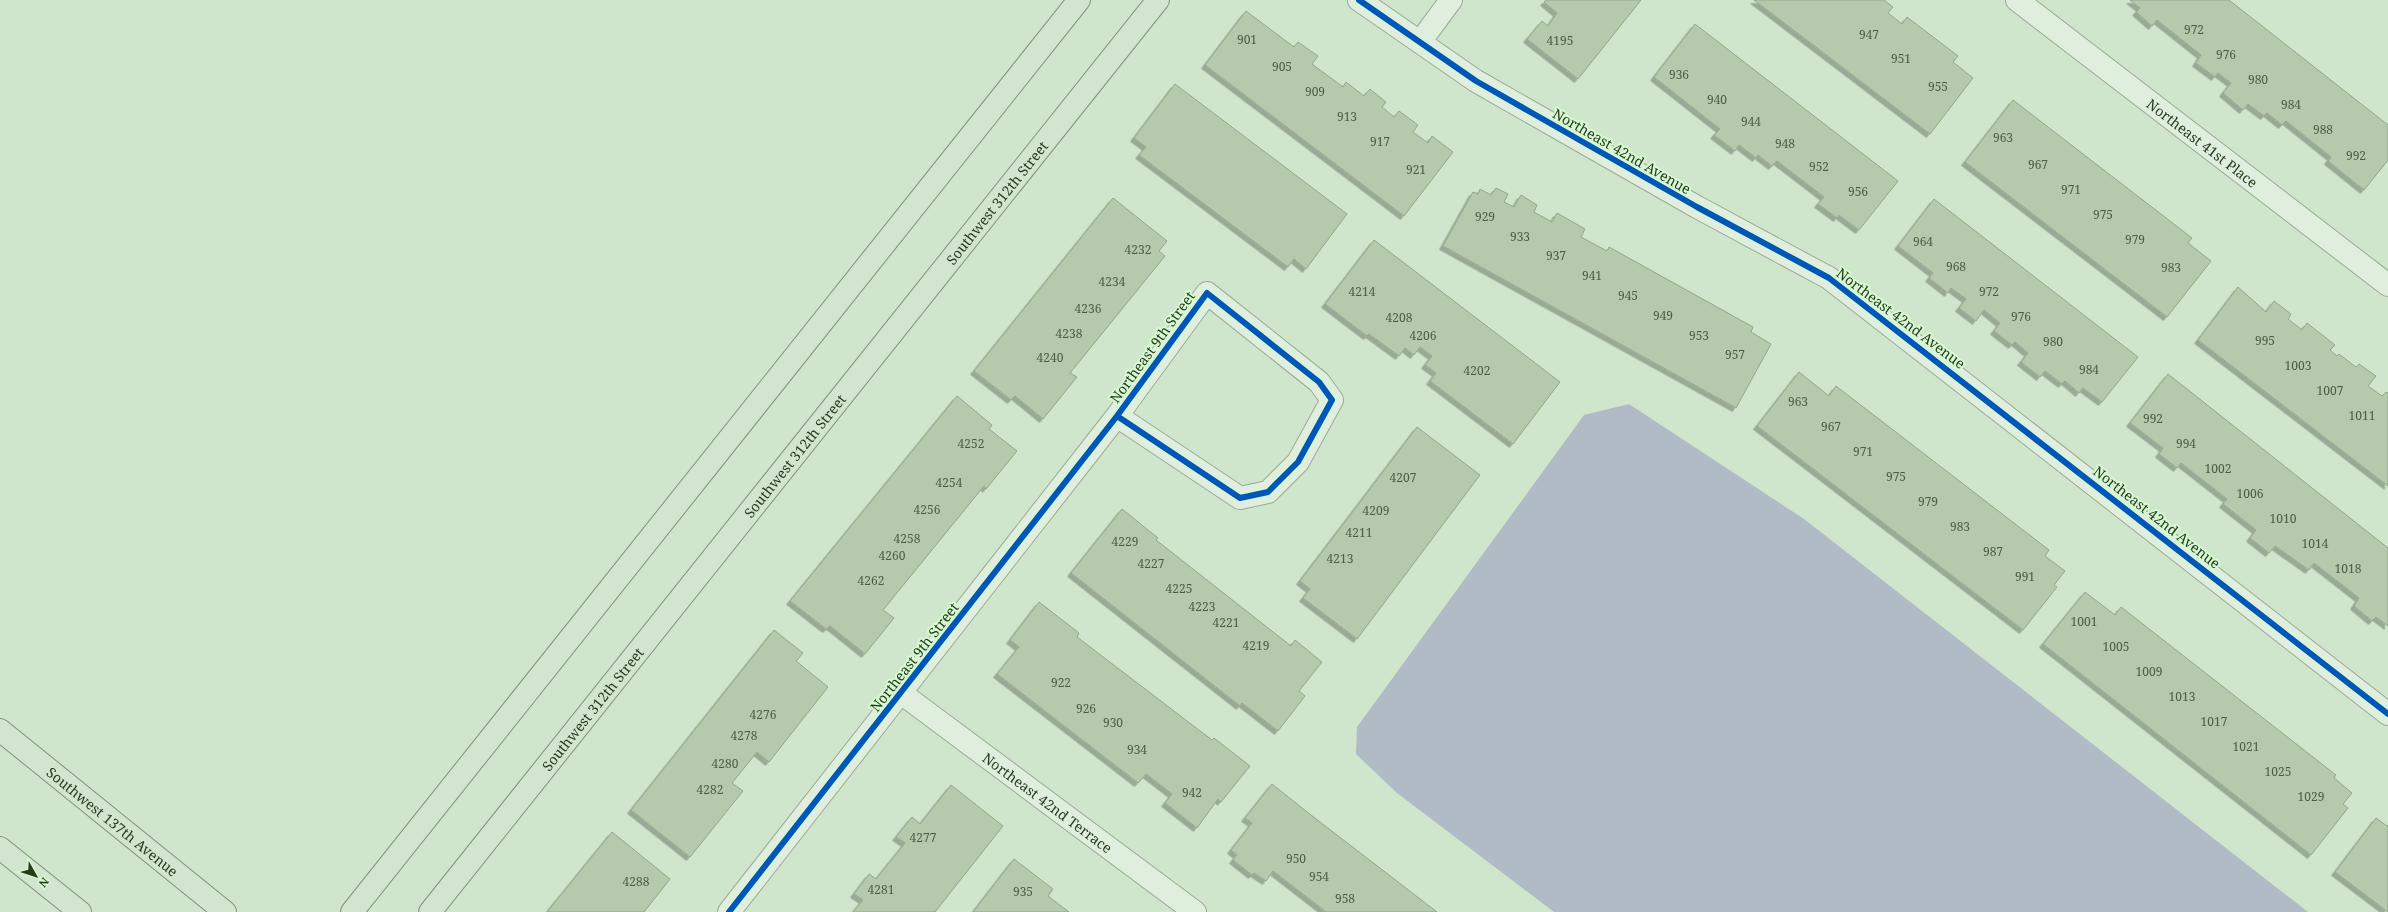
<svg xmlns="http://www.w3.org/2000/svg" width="2388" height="912" font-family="'Noto Serif',serif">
	<defs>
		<filter id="shadow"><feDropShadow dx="-3.5" dy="3.5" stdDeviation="0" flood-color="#0004"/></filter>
	</defs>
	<rect width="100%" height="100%" fill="#cfe6cc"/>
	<polygon fill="#b1bbc6" points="1629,404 1804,519 2308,912 1554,912 1397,793 1356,754 1357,727 1584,415"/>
	<g fill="#b5caad" stroke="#93a68b" filter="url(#shadow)">
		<polygon points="1546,0 1641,0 1578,79 1527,39 1542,21 1548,26 1557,13 1544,2"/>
		<polygon points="1754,0 1884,0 1893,7 1888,13 1902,24 1907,17 1958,56 1953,62 1973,78 1930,134"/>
		<polygon points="2130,0 2229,0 2388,125 2388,160 2364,190 2328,161 2331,157 2286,121 2282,125 2267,113 2264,116 2248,104 2243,110 2223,93 2231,83 2218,73 2215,77 2196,63 2201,55 2157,20 2152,26 2136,12 2140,8"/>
		<polygon points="1246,11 1294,47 1298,42 1318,56 1312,64 1343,87 1346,82 1364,96 1370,89 1386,102 1382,107 1394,117 1399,111 1418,125 1413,132 1428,143 1432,136 1453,152 1404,216 1205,65"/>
		<polygon points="1695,24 1898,181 1859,230 1839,215 1837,218 1818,204 1824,197 1777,161 1772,166 1758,155 1756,158 1739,145 1735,151 1714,135 1720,129 1654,77"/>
		<polygon points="1175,84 1347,214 1306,269 1294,259 1288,267 1139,155 1146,147 1134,138"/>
		<polygon points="2013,100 2192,238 2188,243 2211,261 2167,317 1965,162"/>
		<polygon points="1496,188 1508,194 1504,202 1514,207 1521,195 1537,205 1534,212 1552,222 1557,213 1585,229 1581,237 1607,251 1609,247 1753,327 1751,332 1771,344 1736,408 1443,246 1473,192 1478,194 1480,189 1491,195"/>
		<polygon points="1113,198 1167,241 1159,251 1165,256 1070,373 1077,377 1043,419 1015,396 1011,400 974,371"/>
		<polygon points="1934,199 2138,357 2102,402 2083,388 2079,393 2065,381 2062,384 2045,371 2040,377 2021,362 2028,353 2015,342 2012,345 1994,331 2000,323 1984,310 1976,321 1959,308 1966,299 1951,288 1948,293 1929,278 1933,273 1898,246"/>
		<polygon points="1374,240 1560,382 1513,444 1430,381 1436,373 1425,365 1432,356 1420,347 1414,355 1405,348 1399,356 1369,334 1367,336 1325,304"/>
		<polygon points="2238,287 2266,312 2274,301 2291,314 2288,319 2302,330 2307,323 2335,345 2330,350 2337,356 2339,354 2356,367 2359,364 2376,376 2368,386 2382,396 2386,392 2388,393 2388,486 2198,340"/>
		<polygon points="1799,372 1829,396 1836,386 2049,550 2045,556 2065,571 2054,585 2057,587 2023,630 1757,426"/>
		<polygon points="2168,374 2388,548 2388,626 2376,617 2372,621 2354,606 2359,598 2314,563 2309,570 2275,546 2269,553 2250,538 2256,530 2223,504 2227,499 2181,463 2177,468 2159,454 2163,448 2130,423"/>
		<polygon points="957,396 992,425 989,429 1017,451 986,489 984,486 883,610 894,618 865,654 830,626 826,629 790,601"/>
		<polygon points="1417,427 1480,475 1357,639 1303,598 1310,589 1300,581"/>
		<polygon points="1122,509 1158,538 1156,540 1291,646 1295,640 1322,662 1299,691 1305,696 1278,731 1242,703 1240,706 1071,573"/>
		<polygon points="2085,592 2115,615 2121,607 2336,775 2334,778 2352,793 2343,804 2348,808 2311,855 2043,644"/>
		<polygon points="1039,602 1079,633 1077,637 1212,740 1214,738 1250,766 1221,802 1218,799 1197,828 1165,803 1172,794 1146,774 1138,783 997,674 1019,647 1010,640"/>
		<polygon points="774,630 803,653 796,661 828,687 769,762 757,752 732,783 743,791 690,857 631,810"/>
		<polygon points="1272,784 1311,815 1437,912 1326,912 1273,871 1266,881 1254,873 1252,875 1233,860 1237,855 1231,850 1252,823 1245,818"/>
		<polygon points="951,785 1003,826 935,912 853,912 863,900 854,894 869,874 876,879 905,843 896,837 912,817 920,824"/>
		<polygon points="2376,818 2387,826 2388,825 2388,912 2335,872"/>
		<polygon points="612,832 670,879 644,912 547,912"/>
		<polygon points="1014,859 1053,889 1048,896 1069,912 973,912"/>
	</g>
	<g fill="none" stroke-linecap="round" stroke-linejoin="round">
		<defs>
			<g id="minor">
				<polyline points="1359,0 1476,81 1697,207 1829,278 2388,714"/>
				<path id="s1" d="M2017,0L2388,285"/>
				<polyline points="1420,42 1451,0"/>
				<path id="s2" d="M901,693L1195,912"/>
				<polyline points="729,912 1117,416 1207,293 1319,382 1332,400 1298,462 1268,492 1240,498 1117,416"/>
			</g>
			<g id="major">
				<path id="s3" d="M0,730L225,912"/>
				<polyline points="0,848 80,912"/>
				<polyline points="352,912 1079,0"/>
				<path id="s4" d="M430,912L1158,0"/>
			</g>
		</defs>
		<use href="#minor" stroke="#9aab95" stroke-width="24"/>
		<use href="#major" stroke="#81917c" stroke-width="24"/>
		<use href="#minor" stroke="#e0eede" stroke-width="22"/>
		<use href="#major" stroke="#d2e5cf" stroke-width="22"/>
		<defs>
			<g id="cycleway">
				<polyline points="1359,0 1476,81 1697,207 1829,278 2388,714"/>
				<polyline points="729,912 1117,416 1207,293 1319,382 1332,400 1298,462 1268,492 1240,498 1117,416"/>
			</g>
		</defs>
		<use href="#cycleway" stroke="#d6f8d2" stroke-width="8"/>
		<use href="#cycleway" stroke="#0057b8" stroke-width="6"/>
	</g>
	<g text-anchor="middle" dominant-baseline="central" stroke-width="4" stroke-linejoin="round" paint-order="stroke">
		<g font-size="12" fill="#4a5f41">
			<text x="2194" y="29">972</text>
			<text x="1869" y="34">947</text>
			<text x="1247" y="39">901</text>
			<text x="1560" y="40">4195</text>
			<text x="2226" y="54">976</text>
			<text x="1901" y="58">951</text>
			<text x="1282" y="66">905</text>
			<text x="1679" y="74">936</text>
			<text x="2258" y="79">980</text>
			<text x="1938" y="86">955</text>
			<text x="1315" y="91">909</text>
			<text x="1717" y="99">940</text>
			<text x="2291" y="104">984</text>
			<text x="1347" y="116">913</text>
			<text x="1751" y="121">944</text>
			<text x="2323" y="129">988</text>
			<text x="2003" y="137">963</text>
			<text x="1380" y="141">917</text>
			<text x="1785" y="143">948</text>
			<text x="2356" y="155">992</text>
			<text x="2038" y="164">967</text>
			<text x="1819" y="166">952</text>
			<text x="1416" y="169">921</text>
			<text x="2071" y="189">971</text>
			<text x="1858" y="191">956</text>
			<text x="2103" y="214">975</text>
			<text x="1485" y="216">929</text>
			<text x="1520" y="236">933</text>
			<text x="2135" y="239">979</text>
			<text x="1923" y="241">964</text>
			<text x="1138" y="249">4232</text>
			<text x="1556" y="255">937</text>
			<text x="1956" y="266">968</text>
			<text x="2171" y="267">983</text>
			<text x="1592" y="275">941</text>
			<text x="1112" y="281">4234</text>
			<text x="1362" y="291">4214</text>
			<text x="1989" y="291">972</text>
			<text x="1628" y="295">945</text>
			<text x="1088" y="308">4236</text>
			<text x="1663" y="315">949</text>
			<text x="2021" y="316">976</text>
			<text x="1399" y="317">4208</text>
			<text x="1069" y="333">4238</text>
			<text x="1423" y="335">4206</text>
			<text x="1699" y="335">953</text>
			<text x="2265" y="340">995</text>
			<text x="2053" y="341">980</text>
			<text x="1735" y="354">957</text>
			<text x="1050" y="357">4240</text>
			<text x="2298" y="365">1003</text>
			<text x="2089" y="369">984</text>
			<text x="1477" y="370">4202</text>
			<text x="2330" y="390">1007</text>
			<text x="1798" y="401">963</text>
			<text x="2362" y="415">1011</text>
			<text x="2153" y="418">992</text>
			<text x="1831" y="426">967</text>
			<text x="971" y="443">4252</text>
			<text x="2186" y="443">994</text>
			<text x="1863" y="451">971</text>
			<text x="2218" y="468">1002</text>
			<text x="1896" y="476">975</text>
			<text x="1403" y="477">4207</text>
			<text x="949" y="482">4254</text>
			<text x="2250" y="493">1006</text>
			<text x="1928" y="501">979</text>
			<text x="927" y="509">4256</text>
			<text x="1376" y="510">4209</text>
			<text x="2283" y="518">1010</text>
			<text x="1960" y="526">983</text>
			<text x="1359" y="532">4211</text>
			<text x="907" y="538">4258</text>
			<text x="1125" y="541">4229</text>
			<text x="2315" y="543">1014</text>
			<text x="1993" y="551">987</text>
			<text x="892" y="555">4260</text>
			<text x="1340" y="558">4213</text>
			<text x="1151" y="563">4227</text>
			<text x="2348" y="568">1018</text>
			<text x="2025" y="576">991</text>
			<text x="871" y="580">4262</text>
			<text x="1179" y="588">4225</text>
			<text x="1202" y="606">4223</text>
			<text x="2084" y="621">1001</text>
			<text x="1226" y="622">4221</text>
			<text x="1256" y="645">4219</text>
			<text x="2116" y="646">1005</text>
			<text x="2149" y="671">1009</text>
			<text x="1061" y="682">922</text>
			<text x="2182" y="696">1013</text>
			<text x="1086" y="708">926</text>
			<text x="763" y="714">4276</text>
			<text x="2214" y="721">1017</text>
			<text x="1113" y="722">930</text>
			<text x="744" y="735">4278</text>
			<text x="2246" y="746">1021</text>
			<text x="1137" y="749">934</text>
			<text x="725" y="763">4280</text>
			<text x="2278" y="771">1025</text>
			<text x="710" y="789">4282</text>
			<text x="1192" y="792">942</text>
			<text x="2311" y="796">1029</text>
			<text x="923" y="837">4277</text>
			<text x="1296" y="858">950</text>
			<text x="1319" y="876">954</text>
			<text x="636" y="881">4288</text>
			<text x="881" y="889">4281</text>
			<text x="1023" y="891">935</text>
			<text x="1345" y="898">958</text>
		</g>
		<g font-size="14" fill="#273b1d" stroke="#d6f8d2">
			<text stroke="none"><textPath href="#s1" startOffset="234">Northeast 41st Place</textPath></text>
			<text transform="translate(1622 151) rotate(30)">Northeast 42nd Avenue</text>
			<text stroke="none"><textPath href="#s4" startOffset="908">Southwest 312th Street</textPath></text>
			<text transform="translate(1901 318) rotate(37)">Northeast 42nd Avenue</text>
			<text transform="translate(1152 347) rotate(-54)">Northeast 9th Street</text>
			<text stroke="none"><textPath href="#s4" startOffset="584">Southwest 312th Street</textPath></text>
			<text transform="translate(2157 517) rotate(38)">Northeast 42nd Avenue</text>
			<text transform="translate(914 657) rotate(-52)">Northeast 9th Street</text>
			<text stroke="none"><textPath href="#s4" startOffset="260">Southwest 312th Street</textPath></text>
			<text stroke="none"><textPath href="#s2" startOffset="183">Northeast 42nd Terrace</textPath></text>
			<text stroke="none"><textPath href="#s3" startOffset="145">Southwest 137th Avenue</textPath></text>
		</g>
	</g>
	<g transform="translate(36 876) rotate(129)" stroke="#d6f8d2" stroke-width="3" paint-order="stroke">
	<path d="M0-3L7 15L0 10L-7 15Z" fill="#273b1d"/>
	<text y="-6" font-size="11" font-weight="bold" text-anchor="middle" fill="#273b1d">N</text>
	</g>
</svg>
